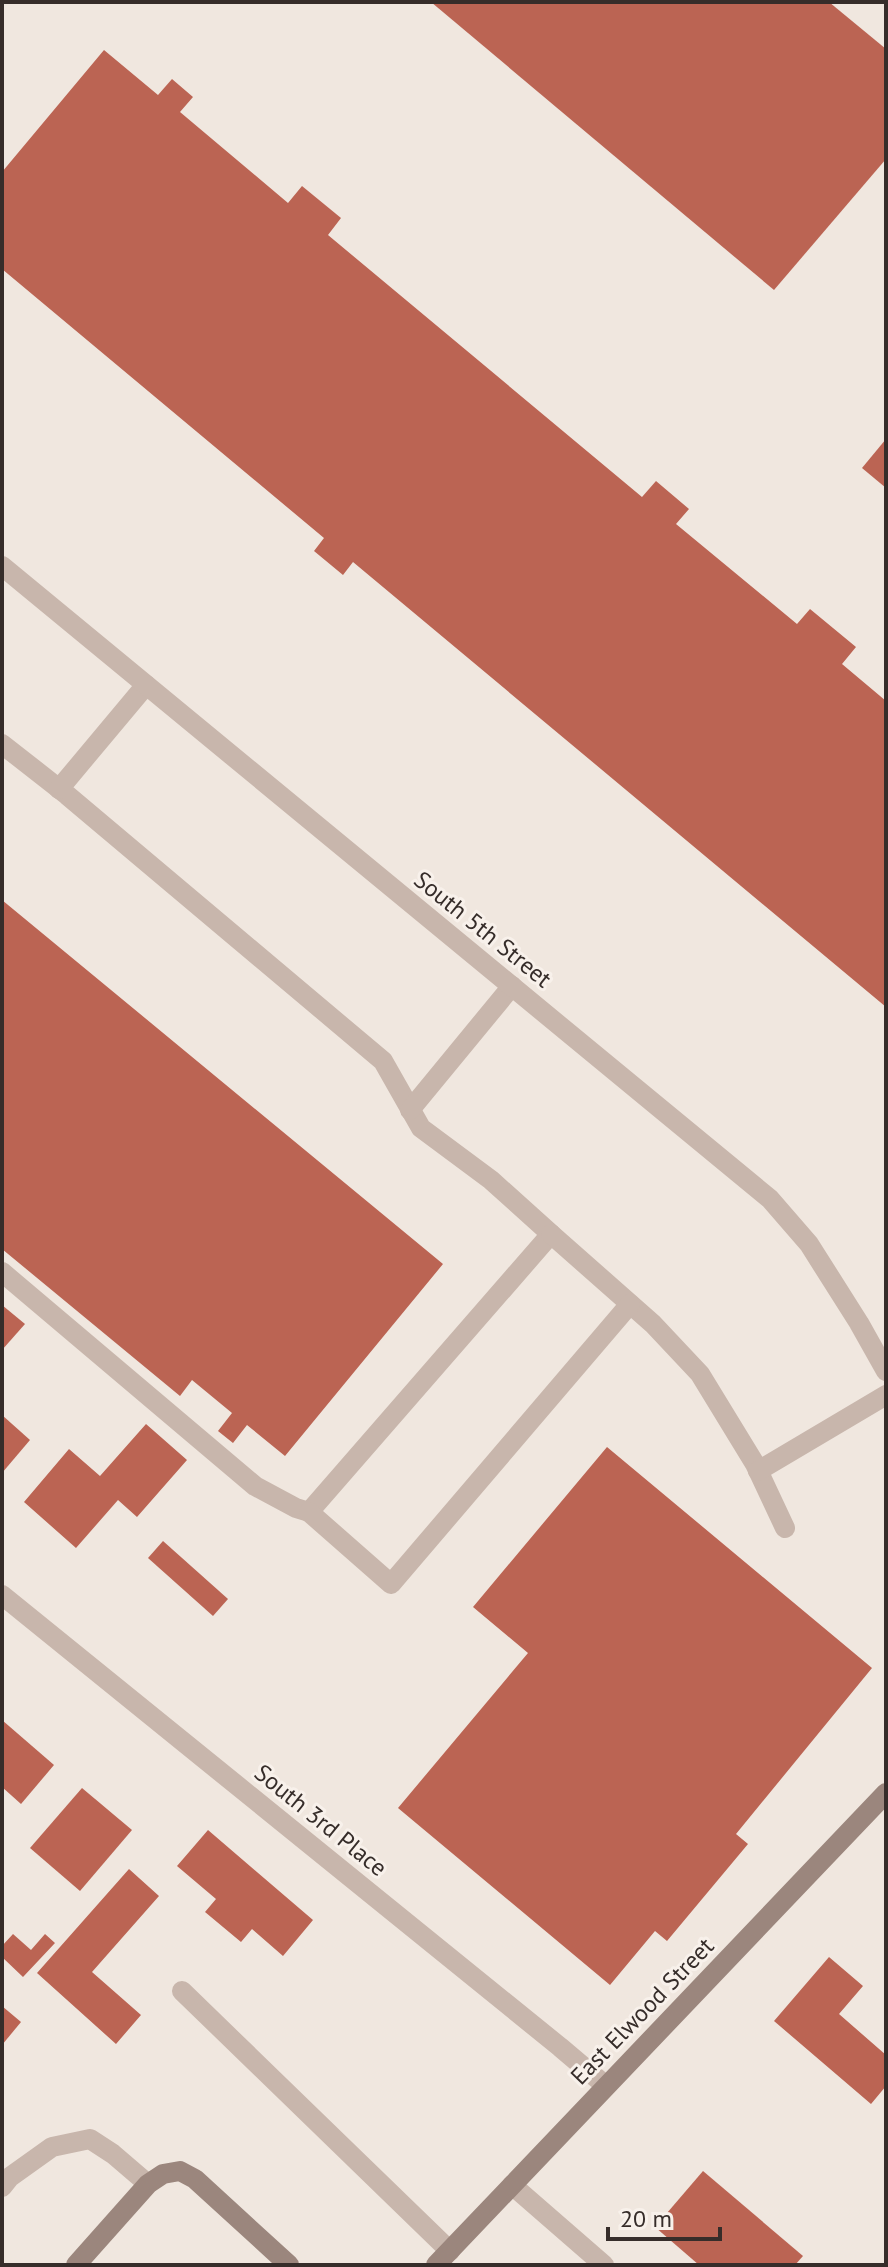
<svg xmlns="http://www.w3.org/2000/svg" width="888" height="2267" font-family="'PT Sans',sans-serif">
	<rect width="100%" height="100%" fill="#f0e7df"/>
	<g fill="#bb6453">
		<polygon points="431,2 829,2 886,49 886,159 774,290"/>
		<polygon points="104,50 158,95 172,79 193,97 180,112 288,203 302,186 341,218 328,235 642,497 656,481 689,509 676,524 797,624 810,609 856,647 842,664 886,701 886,1007 353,562 343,575 314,551 324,538 2,269 2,172"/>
		<polygon points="886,439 886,488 862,468"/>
		<polygon points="2,900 443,1264 285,1456 247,1425 233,1443 218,1431 232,1413 192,1380 180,1396 2,1249"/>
		<polygon points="2,1305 25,1324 2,1350"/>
		<polygon points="2,1415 30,1440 2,1473"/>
		<polygon points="146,1424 187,1460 137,1517 118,1500 76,1548 24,1502 69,1449 100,1476"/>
		<polygon points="607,1447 872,1668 736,1834 748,1844 667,1941 655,1931 610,1985 398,1808 528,1653 473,1607"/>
		<polygon points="163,1541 228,1599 213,1616 148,1558"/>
		<polygon points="2,1720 54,1765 21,1804 2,1787"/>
		<polygon points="82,1788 132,1830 80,1891 30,1848"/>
		<polygon points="208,1830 313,1920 283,1956 252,1929 241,1942 205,1912 216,1899 177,1866"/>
		<polygon points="129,1869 159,1896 92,1972 141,2015 116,2044 37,1973"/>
		<polygon points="13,1934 31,1950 45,1934 55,1943 23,1977 2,1957 2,1946"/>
		<polygon points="829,1957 863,1986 839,2014 886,2055 886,2086 871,2104 774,2021"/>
		<polygon points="2,2006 21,2022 2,2045"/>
		<polygon points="703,2171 803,2256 795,2265 699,2265 655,2227"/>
	</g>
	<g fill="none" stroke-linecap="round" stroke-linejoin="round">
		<g stroke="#c8b6ac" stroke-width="20">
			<polyline points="2,744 67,795 383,1061 421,1128 491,1180 551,1234 309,1512 296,1508 255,1486 2,1272"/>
			<polyline points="59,789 146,685"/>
			<polyline points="410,1110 512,986"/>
			<polyline points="551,1234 653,1324 700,1374 755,1464 785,1528"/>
			<polyline points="758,1471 886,1395"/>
			<polyline points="309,1512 391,1584 630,1304"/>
			<polyline points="182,1991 450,2251"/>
			<polyline points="2,2187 10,2177 52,2147 90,2139 113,2154 148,2184"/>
		</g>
		<g stroke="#c8b6ac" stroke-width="20">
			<polyline points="2,566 770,1199 809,1244 859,1323 886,1371"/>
			<polyline points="2,1595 560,2047 606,2086"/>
			<polyline points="512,2185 604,2265"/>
		</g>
		<g stroke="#9b867d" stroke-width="20">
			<polyline points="76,2265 148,2184 163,2174 180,2171 195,2179 289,2265"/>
			<polyline points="436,2265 886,1793"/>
		</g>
	</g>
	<g text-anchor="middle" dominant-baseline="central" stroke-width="6" stroke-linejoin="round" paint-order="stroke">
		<g font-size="24" fill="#362d2a" stroke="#f8f1eb">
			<text transform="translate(483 929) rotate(39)">South 5th Street</text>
			<text transform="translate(321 1820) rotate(39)">South 3rd Place</text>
			<text transform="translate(642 2011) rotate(-46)">East Elwood Street</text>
		</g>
	</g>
	<rect width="888" height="2267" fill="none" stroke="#362d2a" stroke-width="8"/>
	<path d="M608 2227v12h112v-12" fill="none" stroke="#362d2a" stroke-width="4"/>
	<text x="620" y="2227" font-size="24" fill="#362d2a" stroke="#f8f1eb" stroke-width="6" paint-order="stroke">20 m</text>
</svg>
